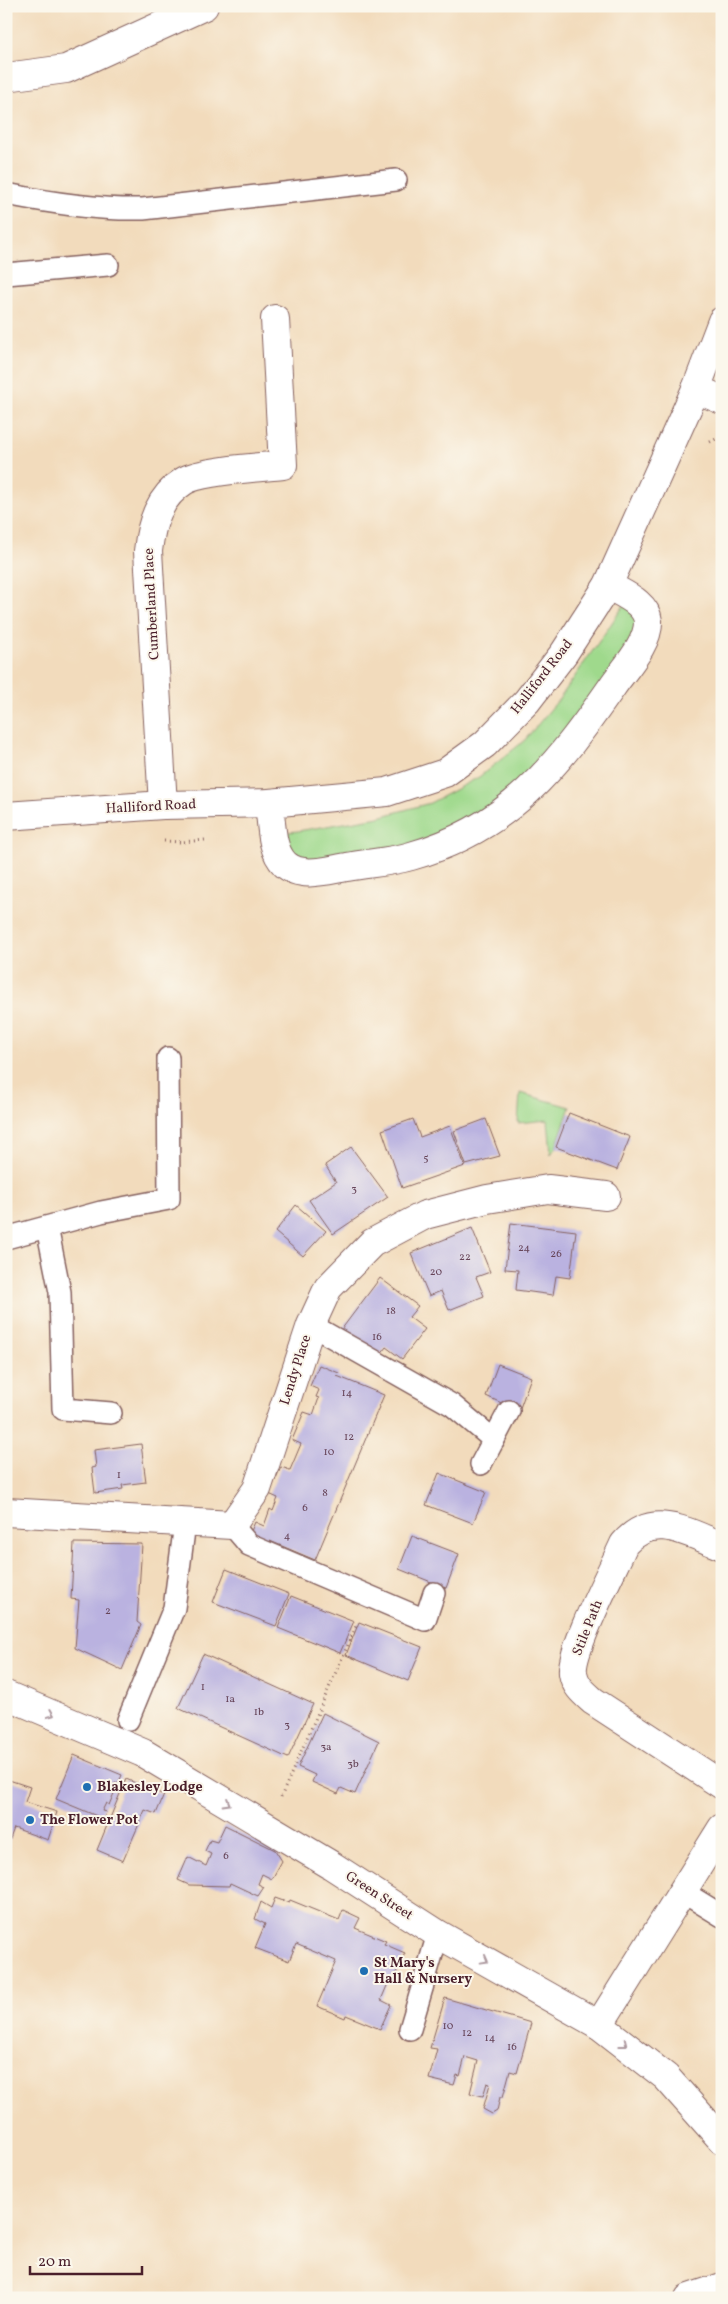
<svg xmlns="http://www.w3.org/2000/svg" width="728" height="2304" font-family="Vollkorn,serif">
	<rect width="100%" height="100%" fill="#fbf7ec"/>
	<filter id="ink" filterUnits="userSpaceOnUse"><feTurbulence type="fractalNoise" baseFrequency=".02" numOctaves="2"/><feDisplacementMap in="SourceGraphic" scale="10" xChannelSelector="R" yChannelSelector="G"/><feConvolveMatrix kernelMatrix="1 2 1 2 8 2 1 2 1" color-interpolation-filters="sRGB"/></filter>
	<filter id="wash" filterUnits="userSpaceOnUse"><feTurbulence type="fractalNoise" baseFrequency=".0096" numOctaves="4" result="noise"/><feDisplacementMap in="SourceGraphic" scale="20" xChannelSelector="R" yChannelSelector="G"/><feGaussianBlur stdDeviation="1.12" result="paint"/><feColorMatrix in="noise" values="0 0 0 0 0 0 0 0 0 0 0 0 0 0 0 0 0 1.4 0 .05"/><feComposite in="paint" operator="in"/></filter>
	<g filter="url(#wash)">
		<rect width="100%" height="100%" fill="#f2dbbc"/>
		<g fill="#9fd98c" stroke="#747c5c">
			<polygon points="629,598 648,622 581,730 460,838 306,873 273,834 298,831 379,817 430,803 479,777 524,741 560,698"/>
			<polygon points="520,1093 570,1107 556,1147 551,1154 548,1120 518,1123"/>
		</g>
		<g id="blocks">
			<g fill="#bab2e0">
				<polygon points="569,1113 630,1137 617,1170 556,1147"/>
				<polygon points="413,1119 420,1137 450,1126 465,1166 402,1188 382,1130"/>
				<polygon points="486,1119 500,1156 466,1165 454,1131"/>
				<polygon points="351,1147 388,1197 333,1234 309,1200 336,1182 325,1165"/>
				<polygon points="296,1205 326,1231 303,1256 275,1232"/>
				<polygon points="511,1223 576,1231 570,1278 556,1276 553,1295 516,1290 518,1270 505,1269"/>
				<polygon points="472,1228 490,1272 476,1277 484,1296 449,1310 441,1291 429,1296 411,1253"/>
				<polygon points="380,1278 418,1306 409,1317 425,1329 402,1359 386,1347 378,1358 341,1330"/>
				<polygon points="498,1364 531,1377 519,1411 486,1396"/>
				<polygon points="319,1365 339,1373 337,1376 384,1395 315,1560 270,1541 267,1547 248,1538 255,1522 264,1526 270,1509 273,1511 278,1498 269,1494 281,1467 290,1470 301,1444 292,1440 304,1412 313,1415 319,1398 316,1397 319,1390 310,1386"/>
				<polygon points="141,1444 146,1482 122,1485 123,1489 95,1493 92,1468 96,1467 94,1450"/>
				<polygon points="439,1473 486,1492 473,1523 426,1505"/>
				<polygon points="412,1536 459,1554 446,1588 399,1569"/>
				<polygon points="74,1543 142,1544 137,1622 141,1625 122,1670 75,1648 79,1600 71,1599"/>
				<polygon points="226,1569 289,1594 276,1626 213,1602"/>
				<polygon points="291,1596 354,1621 340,1653 278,1628"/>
				<polygon points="359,1622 422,1647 408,1681 346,1655"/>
				<polygon points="203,1654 313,1704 288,1758 178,1708"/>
				<polygon points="323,1713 379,1741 355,1794 341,1788 338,1794 312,1782 315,1775 298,1767"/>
				<polygon points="74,1755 122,1775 118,1784 115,1783 112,1790 115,1791 109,1805 106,1803 102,1811 106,1812 104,1819 56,1799"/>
				<polygon points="6,1779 30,1787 25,1802 57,1812 48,1840 14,1828 6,1850"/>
				<polygon points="126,1779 164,1795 156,1814 145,1810 123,1861 97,1850"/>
				<polygon points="225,1825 275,1850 282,1861 272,1879 262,1874 258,1884 264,1887 258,1896 230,1883 229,1886 189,1885 178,1880 188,1857 206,1866 211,1854 205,1851 210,1840 217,1842"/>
				<polygon points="275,1898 289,1903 290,1900 339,1920 343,1910 360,1918 355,1928 386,1941 384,1944 405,1953 392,1982 389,1981 381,2000 391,2005 380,2029 346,2015 345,2018 317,2006 336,1961 296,1944 289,1961 255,1948 265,1924 255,1919 261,1902 271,1908"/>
				<polygon points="445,1998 531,2023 517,2073 510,2071 503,2097 500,2097 497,2111 492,2114 483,2109 490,2084 487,2083 483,2096 470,2093 478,2061 465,2057 460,2076 457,2075 454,2085 429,2079 437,2049 430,2048"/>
			</g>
		</g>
	</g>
	<g filter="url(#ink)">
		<use href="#blocks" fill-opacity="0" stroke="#85615e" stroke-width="1"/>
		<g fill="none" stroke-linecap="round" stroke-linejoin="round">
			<defs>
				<g id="lane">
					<path d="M6,194C52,203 97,210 143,209L396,180"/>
					<polyline points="6,274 108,265"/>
					<polyline points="47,1227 60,1292 63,1409 111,1413"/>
					<polyline points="6,1238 101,1212 169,1199 168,1058"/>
					<polyline points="311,1325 452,1405 494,1440"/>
					<polyline points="481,1464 509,1411"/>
					<polyline points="232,1525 249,1545 425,1620 434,1593"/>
					<polyline points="128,1720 174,1608 185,1523"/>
					<polyline points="683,1892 722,1916"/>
					<polyline points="410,2029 438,1934"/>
				</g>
				<g id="street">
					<polyline points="6,77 66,69 204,6"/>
					<polyline points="696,389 722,400"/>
					<path d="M269,803C272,823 270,849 285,864C301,879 328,870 347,867C368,863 391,862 411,856C510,828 556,767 612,687C624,669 649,644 648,621C646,602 622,594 608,585"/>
					<path d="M163,805L148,551C151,523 159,497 184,481C199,471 262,467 283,465L275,319"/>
					<polyline points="6,1512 232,1525 257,1489 311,1325 328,1288 372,1243 425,1215 487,1199 548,1189 606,1196"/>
					<path d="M722,1546C688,1533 653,1510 624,1544C613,1569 570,1650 573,1673C575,1686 584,1693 593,1701L722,1785"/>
					<polyline points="599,2025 722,1828"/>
				</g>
				<g id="secondary">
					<polyline points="6,816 163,805 269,803 387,792 445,773 485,744 527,701 564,653 608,585 696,389 722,321"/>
					<polyline points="6,1695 143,1753 331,1865 438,1934 599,2025 666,2077 722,2140"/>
					<polyline points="689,2298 722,2287"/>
				</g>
			</defs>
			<use href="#lane" stroke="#85615e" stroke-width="24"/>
			<use href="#street" stroke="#85615e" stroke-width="30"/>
			<use href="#secondary" stroke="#85615e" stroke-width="30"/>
			<g stroke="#85615e" stroke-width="3" stroke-dasharray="1 4" stroke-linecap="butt">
				<polyline points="710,442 722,436"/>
				<polyline points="164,841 181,842 205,840"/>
				<polyline points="6,1380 6,1382"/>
				<polyline points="281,1797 357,1624"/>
			</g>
			<use href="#lane" stroke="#fff" stroke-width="21"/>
			<use href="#street" stroke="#fff" stroke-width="28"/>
			<use href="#secondary" stroke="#fff" stroke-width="28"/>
		</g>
		<defs><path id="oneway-chevron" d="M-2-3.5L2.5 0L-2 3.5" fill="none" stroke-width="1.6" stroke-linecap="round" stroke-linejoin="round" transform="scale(1.25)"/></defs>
		<g stroke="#ae9aa0">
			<use href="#oneway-chevron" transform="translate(51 1714) rotate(22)"/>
			<use href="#oneway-chevron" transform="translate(227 1803) rotate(31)"/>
			<use href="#oneway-chevron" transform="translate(485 1960) rotate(29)"/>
			<use href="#oneway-chevron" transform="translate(624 2044) rotate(38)"/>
		</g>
	</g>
	<g fill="#1f6fb2" stroke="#fbf7ec" stroke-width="2">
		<circle cx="87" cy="1787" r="5"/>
		<circle cx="30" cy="1820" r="5"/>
		<circle cx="364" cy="1971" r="5"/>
	</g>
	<g text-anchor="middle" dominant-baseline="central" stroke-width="4" stroke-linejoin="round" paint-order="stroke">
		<g font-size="11" fill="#664458">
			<text x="426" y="1158">5</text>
			<text x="354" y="1189">3</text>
			<text x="524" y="1248">24</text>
			<text x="556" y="1254">26</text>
			<text x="465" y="1257">22</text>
			<text x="436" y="1272">20</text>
			<text x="391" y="1311">18</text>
			<text x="377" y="1337">16</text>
			<text x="347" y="1393">14</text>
			<text x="349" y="1437">12</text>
			<text x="329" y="1452">10</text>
			<text x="119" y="1475">1</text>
			<text x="325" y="1493">8</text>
			<text x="305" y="1508">6</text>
			<text x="287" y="1536">4</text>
			<text x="108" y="1611">2</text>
			<text x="203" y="1687">1</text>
			<text x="230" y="1699">1a</text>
			<text x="259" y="1712">1b</text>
			<text x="287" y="1725">3</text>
			<text x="326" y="1747">3a</text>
			<text x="353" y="1764">3b</text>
			<text x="226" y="1856">6</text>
			<text x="448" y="2026">10</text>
			<text x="467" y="2033">12</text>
			<text x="490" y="2038">14</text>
			<text x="512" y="2047">16</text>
		</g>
		<g font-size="14" fill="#4a1f2b" stroke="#fbf7ec">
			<text transform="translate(152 604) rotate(-93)">Cumberland Place</text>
			<text transform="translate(542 677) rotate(-52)">Halliford Road</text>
			<text transform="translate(151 807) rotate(-3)">Halliford Road</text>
			<text transform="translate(296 1370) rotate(-72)">Lendy Place</text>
			<text transform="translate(588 1628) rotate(-68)">Stile Path</text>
			<text transform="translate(379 1896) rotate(33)">Green Street</text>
		</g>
		<g font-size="14" font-weight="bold" fill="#4a1f2b" stroke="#fbf7ec" text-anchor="start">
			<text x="97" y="1787">Blakesley Lodge</text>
			<text x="40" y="1820">The Flower Pot</text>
			<text x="374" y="1963">St Mary's<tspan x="374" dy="16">Hall &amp; Nursery</tspan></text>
		</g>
	</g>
	<rect width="728" height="2304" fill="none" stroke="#fbf7ec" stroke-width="25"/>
	<path d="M30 2266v8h112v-8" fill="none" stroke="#4a1f2b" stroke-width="2.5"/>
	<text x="38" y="2266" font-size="15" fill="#4a1f2b" stroke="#fbf7ec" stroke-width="4" paint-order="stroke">20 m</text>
</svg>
